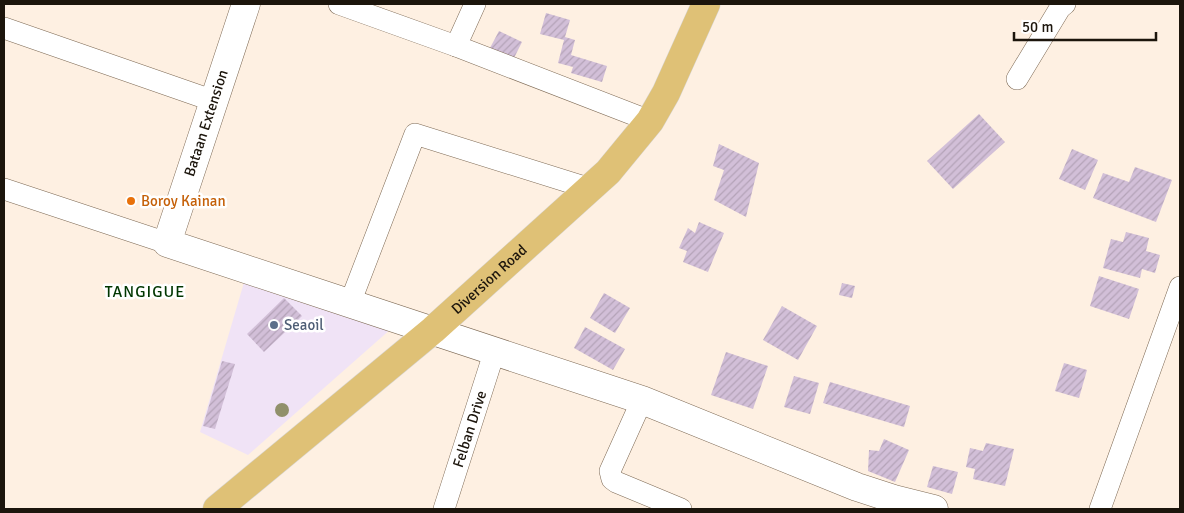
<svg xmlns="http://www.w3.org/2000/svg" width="1184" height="513" font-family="Signika,sans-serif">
	<defs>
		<pattern id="building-hatch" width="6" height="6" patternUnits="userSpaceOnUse" patternTransform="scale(1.25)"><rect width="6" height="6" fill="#d2bfd8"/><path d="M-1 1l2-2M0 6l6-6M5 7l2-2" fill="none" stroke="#b4a3b8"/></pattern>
	</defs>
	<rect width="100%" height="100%" fill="#fef0e2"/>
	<polygon fill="#f0e3f6" points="245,279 392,328 248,455 200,432"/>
	<g fill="url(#building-hatch)">
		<polygon points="546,13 570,20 565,37 575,40 571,55 607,66 602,82 571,73 573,67 558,63 564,40 540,34"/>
		<polygon points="499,31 522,42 513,60 490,48"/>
		<polygon points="979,114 1005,142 953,189 927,161"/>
		<polygon points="719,144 759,163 746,217 714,200 724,170 713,166"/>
		<polygon points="1072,149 1098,160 1085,190 1059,179"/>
		<polygon points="1135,167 1172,180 1156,222 1093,198 1103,173 1129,182"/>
		<polygon points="699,222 724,233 708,272 683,262 687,251 679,248 688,228 695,233"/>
		<polygon points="1126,232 1149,238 1146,251 1160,255 1155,273 1142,269 1140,278 1103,268 1111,239 1123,242"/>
		<polygon points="1099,276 1139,289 1129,319 1090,306"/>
		<polygon points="842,283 855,286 852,298 839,295"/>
		<polygon points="604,293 630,308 615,333 590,318"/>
		<polygon points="284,298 302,316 264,352 247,334"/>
		<polygon points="782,306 817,326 798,360 763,340"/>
		<polygon points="585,327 625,349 613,370 574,348"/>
		<polygon points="726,352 768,366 753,409 711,395"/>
		<polygon points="222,361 235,364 215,429 203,426"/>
		<polygon points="1064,363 1087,370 1079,398 1055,391"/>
		<polygon points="794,376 819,383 810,414 784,407"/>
		<polygon points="830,382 910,406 904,427 823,403"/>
		<polygon points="884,439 909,450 895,482 868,471 869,450 879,451"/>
		<polygon points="986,443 1014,449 1005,486 973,479 975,469 966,467 970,448 983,451"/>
		<polygon points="933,466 958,472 952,494 927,487"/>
	</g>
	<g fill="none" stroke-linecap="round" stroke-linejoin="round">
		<defs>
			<g id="street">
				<polyline points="339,4 456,46 650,121"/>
				<polyline points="4,28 214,101"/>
				<polyline points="456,46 475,4"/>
				<polyline points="1017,79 1060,8 1065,4"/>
				<polyline points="4,189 167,243"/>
				<polyline points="350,303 415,134 591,189"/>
				<polyline points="642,400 610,471 612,479 616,482 681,509"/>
				<path id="s1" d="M444,509L495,350"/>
				<polyline points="1100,509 1180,287"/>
			</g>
			<polyline id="secondary" points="246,4 167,243 642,400 857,487 894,499 934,509"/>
			<g id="highway">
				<path id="s2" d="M217,509L433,330L608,172L650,121L666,93L706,4"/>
			</g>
		</defs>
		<use href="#street" stroke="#7e6a55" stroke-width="22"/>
		<use href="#secondary" stroke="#7e6a55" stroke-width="29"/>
		<use href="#highway" stroke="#d6d5d3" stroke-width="29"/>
		<use href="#street" stroke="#fff" stroke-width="21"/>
		<use href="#secondary" stroke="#fff" stroke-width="28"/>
		<use href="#highway" stroke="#dfc176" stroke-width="28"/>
	</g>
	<circle fill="#91906b" cx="282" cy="410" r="7"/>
	<circle fill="#e8710a" stroke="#fff" stroke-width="2" cx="131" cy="201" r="5"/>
	<circle fill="#5c6f8a" stroke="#fff" stroke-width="2" cx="274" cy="325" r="5"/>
	<g text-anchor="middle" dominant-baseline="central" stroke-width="5" stroke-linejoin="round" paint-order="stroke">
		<g font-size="15" fill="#1c150c" stroke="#fff">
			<text transform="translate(206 123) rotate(-72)">Bataan Extension</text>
			<text stroke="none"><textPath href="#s2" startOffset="356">Diversion Road</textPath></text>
			<text stroke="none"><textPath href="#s1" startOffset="84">Felban Drive</textPath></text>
		</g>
		<g font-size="15" fill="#c56008" stroke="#fff" text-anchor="start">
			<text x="141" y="201">Boroy Kainan</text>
		</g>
		<g font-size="15" fill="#4e5e75" stroke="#fff" text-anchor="start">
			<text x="284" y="325">Seaoil</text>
		</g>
		<g font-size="16" letter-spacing="1" fill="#003600" stroke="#fff">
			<text x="145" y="292">TANGIGUE</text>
		</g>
	</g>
	<rect width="1184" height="513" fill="none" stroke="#1c150c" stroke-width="10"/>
	<path d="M1014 32v8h142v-8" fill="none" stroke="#1c150c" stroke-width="2.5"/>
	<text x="1022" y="32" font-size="15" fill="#1c150c" stroke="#ffffff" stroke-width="4" paint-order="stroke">50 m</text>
</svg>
